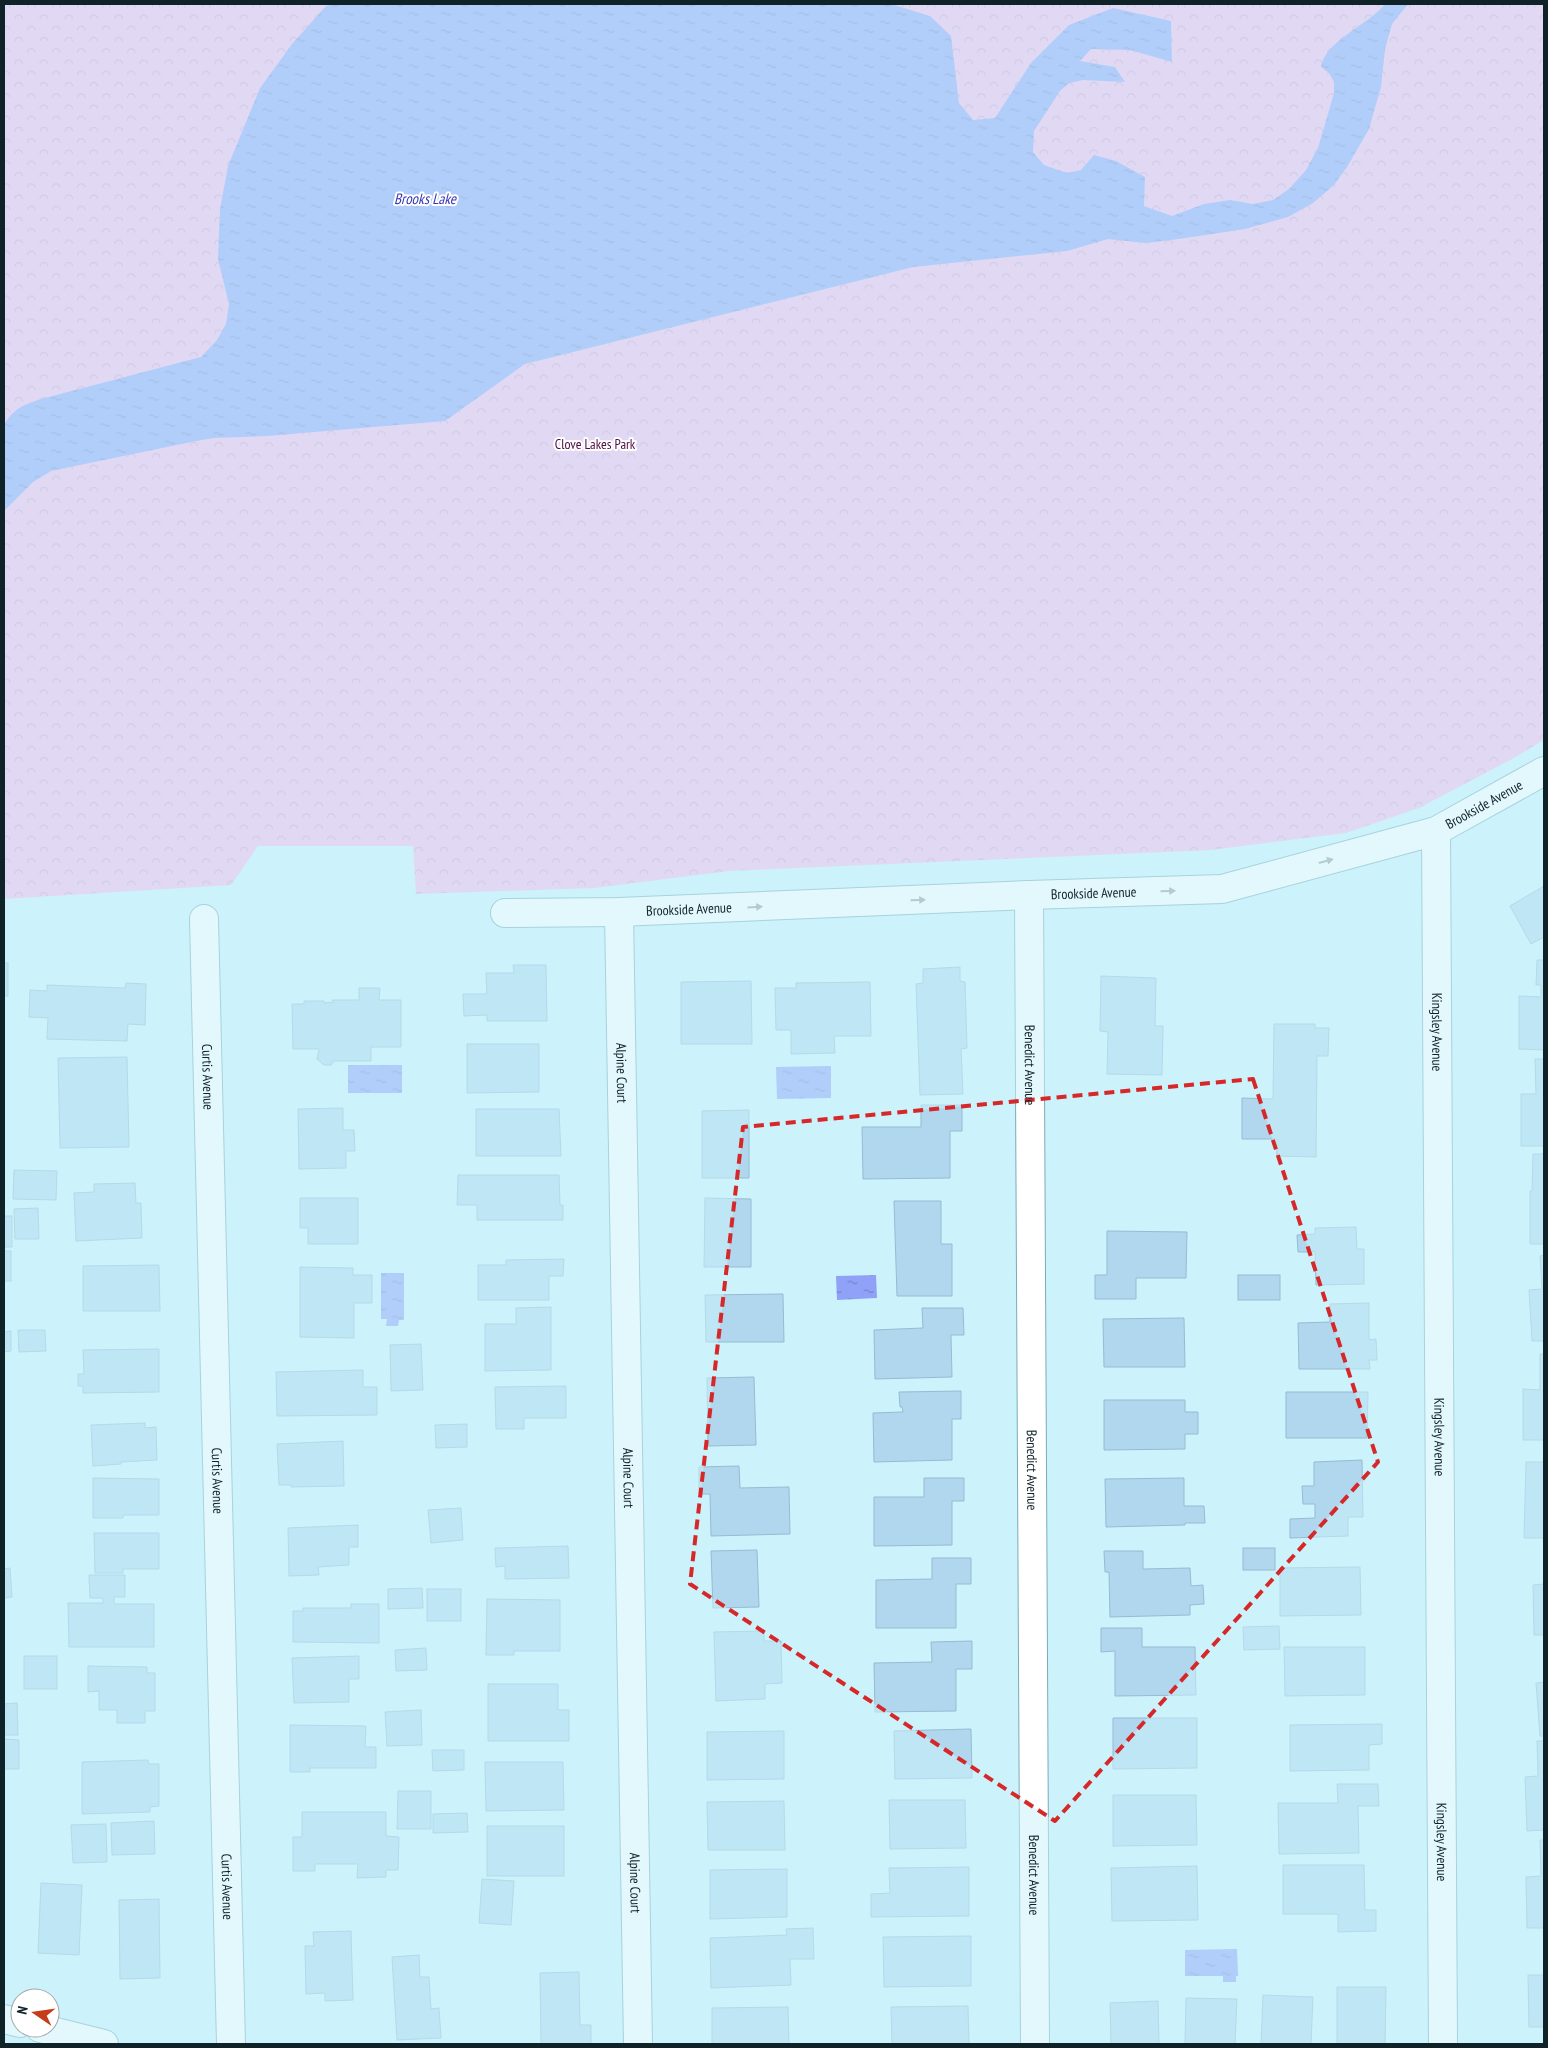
<svg xmlns="http://www.w3.org/2000/svg" width="1548" height="2048" font-family="'PT Sans Narrow',sans-serif">
	<defs>
		<pattern id="park-crowns" width="20" height="18" patternUnits="userSpaceOnUse" patternTransform="scale(1.25)"><rect width="20" height="18" fill="#fbb9ec"/><path d="M2 6a3 3 0 1 1 6 0M12 15a3 3 0 1 1 6 0" fill="none" stroke="#d69fca"/></pattern>
		<pattern id="water-ripples" width="26" height="14" patternUnits="userSpaceOnUse" patternTransform="scale(1.25)"><rect width="26" height="14" fill="#90a1f8"/><path d="M2 4q2-2 4 0t4 0M15 11q2-2 4 0t4 0" fill="none" stroke="#7483c9"/></pattern>
	</defs>
	<rect width="100%" height="100%" fill="#ccf2fc"/>
	<polygon fill="url(#park-crowns)" points="4,4 1544,4 1544,740 1512,759 1419,808 1346,833 1211,850 729,871 595,888 416,894 413,846 258,846 231,885 4,899"/>
	<g fill="url(#water-ripples)">
		<path d="M334,4H891L930,16L951,36L959,103L973,120L995,118L1031,63L1069,25L1113,8L1171,21L1172,62L1130,50L1091,49L1080,61L1115,67L1125,82L1083,80L1069,83L1060,91L1034,131L1033,152L1044,165L1067,173L1081,170L1094,155L1116,161L1145,177L1144,206L1172,216L1204,204L1230,200L1253,204L1273,200L1289,189L1306,170L1318,148L1334,93V82L1329,73L1321,67C1324,42 1368,25 1385,4H1408L1392,24L1385,49L1381,87L1369,129L1347,167L1334,185L1313,203L1288,217L1245,229L1179,239L1146,243L1108,239L1067,251L913,267L525,364L445,421L267,436L214,438L196,441L51,471L33,482L4,511V425C14,408 23,405 41,399L201,357L217,340L226,324L229,304L218,259L220,209L228,166L260,88L292,44L326,6Z"/>
		<rect x="348" y="1065" width="54" height="28"/>
		<polygon points="831,1066 831,1098 777,1099 776,1067"/>
		<polygon points="381,1273 404,1273 404,1320 399,1320 398,1326 386,1326 387,1319 381,1319"/>
		<polygon points="876,1275 877,1298 837,1300 836,1276"/>
		<polygon points="1237,1949 1238,1976 1236,1976 1236,1982 1223,1982 1223,1976 1185,1976 1185,1950"/>
	</g>
	<g fill="#b0d7ee" stroke="#95bcd2">
		<polygon points="1544,886 1544,937 1531,944 1510,906"/>
		<polygon points="1537,960 1544,960 1544,1050 1519,1049 1519,996 1541,997 1541,985 1536,985"/>
		<rect x="4" y="963" width="4" height="33"/>
		<polygon points="513,965 546,965 547,1021 487,1021 487,1015 464,1016 463,994 487,994 486,973 514,973"/>
		<polygon points="960,967 960,981 965,982 967,1048 961,1049 963,1094 920,1095 916,984 923,983 923,969"/>
		<polygon points="1101,976 1156,978 1155,1026 1163,1026 1162,1075 1107,1074 1108,1032 1100,1031"/>
		<polygon points="751,981 752,1044 681,1044 681,982"/>
		<polygon points="870,982 871,1036 834,1036 835,1053 791,1054 791,1030 776,1030 775,988 796,988 796,983"/>
		<polygon points="126,983 146,984 145,1025 128,1024 127,1041 47,1039 48,1018 29,1017 30,990 47,991 47,985 125,988"/>
		<polygon points="359,988 380,988 379,1000 401,1000 401,1047 371,1047 371,1061 334,1061 331,1065 324,1065 317,1059 319,1049 293,1049 292,1004 304,1004 304,1001 324,1001 324,1003 334,1002 332,1000 359,1000"/>
		<polygon points="1274,1024 1315,1024 1315,1028 1329,1028 1328,1056 1317,1056 1316,1157 1277,1156 1277,1139 1242,1139 1242,1098 1273,1099"/>
		<polygon points="467,1044 539,1044 539,1092 467,1093"/>
		<polygon points="127,1057 129,1147 60,1148 58,1058"/>
		<polygon points="1535,1059 1544,1059 1544,1146 1521,1146 1521,1094 1536,1094"/>
		<polygon points="921,1105 962,1105 962,1131 950,1131 950,1178 863,1179 862,1127 921,1127"/>
		<polygon points="343,1108 343,1130 354,1130 355,1151 346,1151 346,1168 299,1169 298,1109"/>
		<polygon points="476,1109 559,1109 561,1156 476,1156"/>
		<polygon points="749,1110 749,1178 702,1178 702,1111"/>
		<polygon points="1533,1154 1544,1154 1544,1244 1530,1244 1530,1191 1532,1191"/>
		<polygon points="14,1170 57,1171 56,1200 13,1199"/>
		<polygon points="458,1175 559,1175 560,1205 563,1205 563,1220 477,1220 477,1205 457,1205"/>
		<polygon points="135,1183 136,1203 141,1203 142,1238 76,1241 74,1193 94,1192 94,1184"/>
		<polygon points="300,1198 358,1198 358,1244 308,1244 308,1228 300,1228"/>
		<polygon points="705,1198 751,1199 751,1267 704,1267"/>
		<polygon points="894,1201 941,1201 941,1244 952,1244 952,1296 897,1296"/>
		<polygon points="38,1208 39,1239 15,1239 14,1209"/>
		<rect x="4" y="1216" width="8" height="31"/>
		<polygon points="1356,1227 1357,1249 1364,1249 1364,1284 1316,1285 1315,1252 1298,1252 1297,1235 1315,1234 1315,1228"/>
		<polygon points="1107,1231 1187,1232 1186,1278 1136,1278 1136,1299 1095,1299 1095,1275 1107,1275"/>
		<rect x="4" y="1251" width="7" height="30"/>
		<polygon points="1544,1255 1544,1341 1532,1341 1529,1290 1542,1289 1540,1256"/>
		<polygon points="564,1259 563,1276 549,1276 549,1300 478,1300 478,1265 506,1265 506,1260"/>
		<polygon points="159,1265 160,1311 83,1311 83,1266"/>
		<polygon points="300,1267 353,1268 353,1275 372,1275 372,1303 354,1303 354,1338 300,1337"/>
		<rect x="1238" y="1275" width="42" height="25"/>
		<polygon points="783,1294 784,1342 706,1342 705,1295"/>
		<polygon points="1369,1303 1369,1340 1376,1339 1377,1360 1369,1360 1370,1369 1299,1369 1298,1323 1330,1322 1330,1304"/>
		<polygon points="551,1307 551,1370 485,1371 485,1324 516,1324 516,1308"/>
		<polygon points="922,1308 963,1308 964,1335 951,1335 952,1377 875,1379 874,1330 923,1328"/>
		<polygon points="1184,1318 1185,1367 1104,1367 1103,1319"/>
		<polygon points="18,1330 45,1330 46,1351 19,1352"/>
		<polygon points="11,1331 11,1351 4,1352 4,1332"/>
		<polygon points="421,1344 423,1390 391,1391 390,1345"/>
		<polygon points="159,1349 159,1392 83,1393 83,1386 78,1386 78,1374 84,1374 83,1350"/>
		<polygon points="1540,1354 1544,1354 1544,1440 1523,1440 1523,1389 1540,1390"/>
		<polygon points="363,1370 363,1387 377,1387 377,1415 277,1416 276,1372"/>
		<polygon points="754,1377 756,1445 708,1446 707,1378"/>
		<polygon points="566,1386 566,1418 524,1418 524,1429 496,1429 495,1387"/>
		<polygon points="961,1391 961,1419 952,1419 952,1460 874,1462 873,1413 903,1412 902,1407 900,1407 899,1392"/>
		<polygon points="1286,1392 1368,1392 1367,1438 1286,1438"/>
		<polygon points="1104,1400 1185,1400 1185,1412 1198,1412 1198,1434 1185,1434 1185,1449 1104,1450"/>
		<polygon points="145,1423 145,1428 156,1427 157,1460 121,1462 121,1464 93,1466 91,1425"/>
		<polygon points="467,1424 467,1447 436,1448 435,1425"/>
		<polygon points="343,1441 344,1486 291,1487 291,1485 279,1485 277,1444"/>
		<polygon points="1362,1460 1363,1517 1348,1517 1348,1536 1290,1538 1290,1519 1315,1518 1315,1504 1303,1504 1302,1486 1314,1486 1314,1462"/>
		<polygon points="1526,1462 1544,1462 1544,1538 1524,1538"/>
		<polygon points="739,1466 740,1488 789,1487 790,1534 711,1536 710,1494 699,1494 699,1467"/>
		<polygon points="93,1478 159,1479 159,1515 123,1515 123,1518 93,1518"/>
		<polygon points="924,1478 964,1478 964,1501 952,1501 952,1545 874,1546 874,1497 924,1497"/>
		<polygon points="1184,1478 1184,1506 1204,1506 1205,1523 1185,1523 1185,1525 1106,1527 1105,1479"/>
		<polygon points="461,1508 463,1540 431,1543 428,1510"/>
		<polygon points="358,1525 358,1547 349,1547 349,1565 318,1567 319,1575 289,1576 288,1528"/>
		<polygon points="94,1533 159,1533 159,1569 123,1569 123,1573 95,1573"/>
		<polygon points="568,1546 569,1578 505,1579 505,1566 496,1567 495,1548"/>
		<rect x="1243" y="1548" width="32" height="22"/>
		<polygon points="757,1550 759,1607 713,1608 711,1551"/>
		<polygon points="1104,1551 1143,1551 1143,1569 1190,1568 1191,1586 1203,1585 1204,1604 1190,1605 1190,1615 1110,1617 1109,1572 1105,1572"/>
		<polygon points="932,1558 971,1558 971,1584 956,1584 956,1628 876,1628 876,1580 932,1579"/>
		<polygon points="1360,1567 1361,1615 1280,1616 1280,1568"/>
		<polygon points="10,1568 12,1597 4,1598 4,1569"/>
		<polygon points="89,1575 125,1575 125,1597 114,1597 114,1604 154,1604 154,1647 69,1647 68,1603 103,1603 103,1598 90,1598"/>
		<polygon points="1544,1584 1544,1635 1534,1635 1533,1585"/>
		<polygon points="422,1588 423,1608 388,1609 388,1589"/>
		<rect x="427" y="1589" width="34" height="32"/>
		<polygon points="487,1599 560,1600 560,1651 514,1651 514,1655 486,1655"/>
		<polygon points="351,1604 379,1604 379,1643 293,1642 293,1611 303,1611 303,1608 351,1608"/>
		<polygon points="1279,1626 1280,1649 1244,1650 1243,1627"/>
		<polygon points="1101,1628 1142,1628 1142,1647 1195,1647 1196,1695 1115,1696 1115,1651 1101,1652"/>
		<polygon points="764,1631 764,1641 781,1641 782,1683 765,1684 765,1699 716,1701 714,1632"/>
		<polygon points="972,1641 972,1669 956,1669 956,1711 875,1712 874,1663 932,1662 931,1642"/>
		<polygon points="1284,1647 1365,1647 1365,1695 1285,1696"/>
		<polygon points="426,1648 427,1670 396,1671 395,1650"/>
		<rect x="24" y="1656" width="33" height="33"/>
		<polygon points="359,1656 359,1679 349,1679 349,1702 294,1703 292,1658"/>
		<polygon points="88,1666 147,1667 147,1673 155,1673 155,1711 145,1711 145,1723 117,1723 117,1710 99,1710 99,1691 88,1692"/>
		<polygon points="1544,1682 1544,1736 1540,1736 1536,1683"/>
		<polygon points="488,1684 558,1684 558,1710 569,1710 569,1741 488,1741"/>
		<polygon points="17,1703 18,1735 4,1735 4,1704"/>
		<polygon points="421,1710 422,1745 387,1746 385,1712"/>
		<polygon points="1113,1718 1197,1718 1197,1768 1113,1769"/>
		<polygon points="1382,1724 1382,1744 1369,1745 1369,1770 1290,1771 1290,1725"/>
		<polygon points="290,1725 366,1726 365,1747 376,1747 376,1768 310,1768 310,1772 290,1772"/>
		<polygon points="971,1729 972,1778 895,1779 894,1731"/>
		<polygon points="784,1731 784,1779 707,1780 707,1732"/>
		<polygon points="4,1739 19,1740 19,1769 4,1769"/>
		<polygon points="1537,1741 1544,1741 1544,1830 1527,1831 1525,1777 1538,1776"/>
		<polygon points="432,1750 464,1750 464,1770 433,1771"/>
		<polygon points="148,1760 149,1764 159,1764 159,1806 150,1807 150,1812 82,1814 82,1762"/>
		<polygon points="485,1762 563,1762 564,1810 486,1811"/>
		<polygon points="1337,1784 1378,1784 1379,1806 1358,1806 1359,1853 1279,1854 1278,1803 1338,1803"/>
		<polygon points="398,1791 431,1791 431,1829 397,1829"/>
		<polygon points="1113,1795 1196,1795 1197,1845 1113,1846"/>
		<polygon points="889,1800 965,1800 966,1848 890,1849"/>
		<polygon points="784,1801 785,1850 708,1850 707,1802"/>
		<polygon points="302,1812 386,1812 386,1836 399,1837 398,1870 386,1870 386,1877 357,1878 358,1864 315,1864 315,1871 293,1871 293,1837 302,1837"/>
		<polygon points="467,1813 468,1832 433,1833 433,1814"/>
		<polygon points="154,1821 155,1854 112,1855 111,1823"/>
		<polygon points="106,1824 107,1862 73,1863 71,1825"/>
		<rect x="487" y="1826" width="77" height="50"/>
		<polygon points="1540,1840 1544,1840 1544,1928 1527,1928 1526,1877 1541,1876"/>
		<polygon points="1283,1865 1364,1865 1365,1910 1376,1910 1376,1931 1338,1932 1338,1914 1283,1914"/>
		<polygon points="1197,1866 1198,1920 1112,1921 1111,1868"/>
		<polygon points="969,1867 969,1916 871,1917 871,1894 890,1893 889,1868"/>
		<polygon points="787,1869 787,1917 710,1919 710,1870"/>
		<polygon points="482,1879 514,1881 511,1925 479,1923"/>
		<polygon points="41,1883 82,1885 79,1955 38,1953"/>
		<polygon points="159,1899 160,1978 120,1979 119,1900"/>
		<polygon points="813,1928 814,1959 790,1959 791,1985 711,1988 710,1938 787,1935 786,1929"/>
		<polygon points="351,1931 353,2000 325,2001 325,1993 306,1994 305,1946 314,1946 313,1932"/>
		<polygon points="971,1936 971,1986 884,1987 883,1937"/>
		<polygon points="419,1955 420,1977 429,1977 431,2009 439,2008 441,2038 397,2040 392,1957"/>
		<polygon points="579,1972 580,2025 591,2025 591,2044 541,2044 540,1973"/>
		<polygon points="1528,1975 1544,1975 1544,2027 1529,2027"/>
		<polygon points="1337,1987 1386,1987 1385,2044 1337,2044"/>
		<polygon points="1263,1995 1313,1997 1311,2044 1261,2044"/>
		<polygon points="1186,1998 1237,1999 1235,2044 1185,2044"/>
		<polygon points="1158,2001 1159,2044 1111,2044 1110,2003"/>
		<polygon points="968,2006 969,2044 892,2044 891,2007"/>
		<polygon points="788,2007 789,2044 712,2044 712,2008"/>
	</g>
	<g fill="none" stroke-linecap="round" stroke-linejoin="round">
		<defs>
			<g id="minor">
				<path id="s1" d="M1436,831L1443,2044"/>
				<path id="s2" d="M1029,895L1035,2044"/>
				<path id="s3" d="M619,912L638,2044"/>
				<path id="s4" d="M505,913L619,912L1029,895L1222,889L1436,831L1544,771"/>
				<path id="s5" d="M204,919L231,2044"/>
				<polyline points="4,2019 20,2023"/>
				<polyline points="40,2028 104,2044"/>
			</g>
		</defs>
		<use href="#minor" stroke="#7cabb6" stroke-width="30"/>
		<use href="#minor" stroke="#fff" stroke-width="28"/>
	</g>
	<defs><path id="oneway-solid" d="M-6-.8H1V-3.2L6.5 0L1 3.2V.8H-6Z" transform="scale(1.25)"/></defs>
	<g fill="#939c9e">
		<use href="#oneway-solid" transform="translate(1326 861) rotate(-15)"/>
		<use href="#oneway-solid" transform="translate(1168 891) rotate(-2)"/>
		<use href="#oneway-solid" transform="translate(918 900) rotate(-2)"/>
		<use href="#oneway-solid" transform="translate(755 907) rotate(-3)"/>
	</g>
	<path d="M0 0H1548V2048H0ZM1253,1079L1378,1462L1055,1821L690,1584L743,1127Z" fill="#ccf2fc" fill-opacity=".55" fill-rule="evenodd"/>
	<path fill="none" stroke="#d62828" stroke-width="4" stroke-dasharray="10 6" stroke-linejoin="round" d="M1253,1079L1378,1462L1055,1821L690,1584L743,1127Z"/>
	<g text-anchor="middle" dominant-baseline="central" stroke-width="4" stroke-linejoin="round" paint-order="stroke">
		<g font-size="14" fill="#4d0d43" stroke="#fff">
			<text x="595" y="444">Clove Lakes Park</text>
		</g>
		<g font-size="14" fill="#0f2227" stroke="#fff">
			<text stroke="none"><textPath href="#s4" startOffset="994">Brookside Avenue</textPath></text>
			<text stroke="none"><textPath href="#s4" startOffset="589">Brookside Avenue</textPath></text>
			<text stroke="none"><textPath href="#s4" startOffset="184">Brookside Avenue</textPath></text>
			<text stroke="none"><textPath href="#s1" startOffset="201">Kingsley Avenue</textPath></text>
			<text stroke="none"><textPath href="#s2" startOffset="170">Benedict Avenue</textPath></text>
			<text stroke="none"><textPath href="#s3" startOffset="161">Alpine Court</textPath></text>
			<text stroke="none"><textPath href="#s5" startOffset="158">Curtis Avenue</textPath></text>
			<text stroke="none"><textPath href="#s1" startOffset="606">Kingsley Avenue</textPath></text>
			<text stroke="none"><textPath href="#s2" startOffset="575">Benedict Avenue</textPath></text>
			<text stroke="none"><textPath href="#s3" startOffset="566">Alpine Court</textPath></text>
			<text stroke="none"><textPath href="#s5" startOffset="562">Curtis Avenue</textPath></text>
			<text stroke="none"><textPath href="#s1" startOffset="1011">Kingsley Avenue</textPath></text>
			<text stroke="none"><textPath href="#s2" startOffset="980">Benedict Avenue</textPath></text>
			<text stroke="none"><textPath href="#s3" startOffset="971">Alpine Court</textPath></text>
			<text stroke="none"><textPath href="#s5" startOffset="968">Curtis Avenue</textPath></text>
		</g>
		<g font-size="15" font-style="italic" fill="#393ab6" stroke="#fff">
			<text x="425" y="198">Brooks Lake</text>
		</g>
	</g>
	<rect width="1548" height="2048" fill="none" stroke="#0f2227" stroke-width="10"/>
	<g transform="translate(35 2013) rotate(283)"><circle r="24" fill="#ffffff" stroke="#9fa7a9"/>
	<path d="M0-4L9 19L0 12L-9 19Z" fill="#c53c19"/>
	<text y="-8" font-size="14" font-weight="bold" text-anchor="middle" fill="#0f2227">N</text>
	</g>
</svg>
